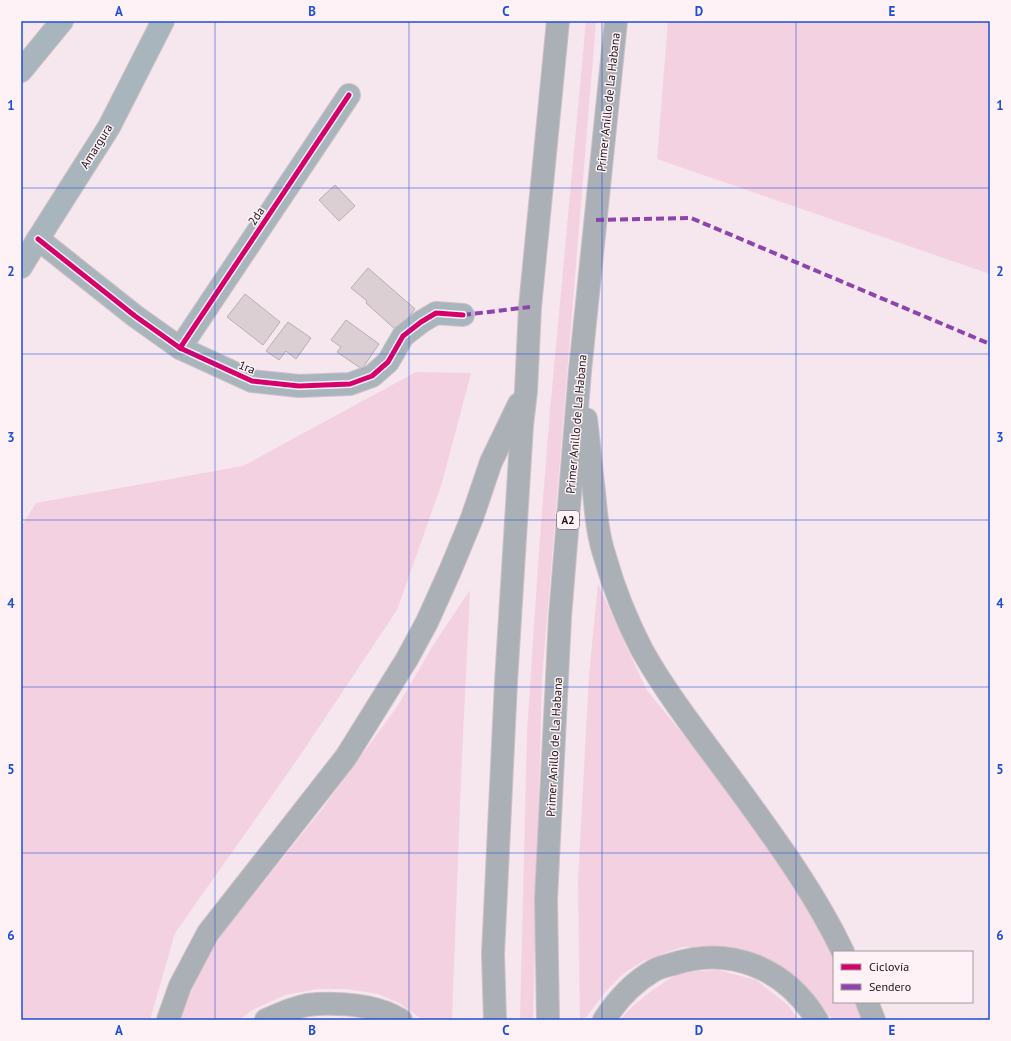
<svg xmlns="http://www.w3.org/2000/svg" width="1011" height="1041" font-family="'PT Sans',sans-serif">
	<rect width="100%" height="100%" fill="#f6e6ed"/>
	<g fill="#f4d1e0">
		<polygon points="586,21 596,21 542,679 533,1020 520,1020 527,733 539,550 550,411"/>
		<polygon points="668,21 990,21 990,274 657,159"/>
		<polygon points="416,372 471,373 442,483 397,610 297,760 175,933 150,1020 21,1020 21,527 36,503 243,466"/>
		<polygon points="598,584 646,689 748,814 814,913 834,955 834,1002 857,1002 864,1020 833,1020 819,1002 799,981 760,957 745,951 715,946 682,947 643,961 624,973 606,991 584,1020 580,1020 578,881 589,675"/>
		<polygon points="470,590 461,777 452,1020 423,1020 399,1003 378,994 347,989 317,989 285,995 252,1010 239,1020 179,1020 186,1001 203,966 222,934 323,808 397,707 434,644"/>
		<path d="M718,970L756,980L788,1005L798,1020H621C628,1007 667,978 680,974C693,970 705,971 718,970Z"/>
		<polygon points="316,1019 347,1018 360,1020 311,1020"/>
	</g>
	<g fill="#dccfd4" stroke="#baadb2">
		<polygon points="335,185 355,206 339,221 319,200"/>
		<polygon points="368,268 415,309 397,331 366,303 367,301 351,288"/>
		<polygon points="245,294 280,322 263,345 227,317"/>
		<polygon points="346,320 379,344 362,369 337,352 341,347 331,340"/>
		<polygon points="288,322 311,338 296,359 286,351 279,360 266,351"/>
	</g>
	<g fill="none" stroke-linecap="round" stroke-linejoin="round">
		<defs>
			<g id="minor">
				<polyline points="21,71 62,21"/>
				<polyline points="38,239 135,316 180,348 252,381 299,386 350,384 372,376 388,362 403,336 421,322 436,313 463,315"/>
				<polyline points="21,267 38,239 109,127 163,21"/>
				<polyline points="180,348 349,95"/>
			</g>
			<g id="highway">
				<path d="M586,419C589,443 591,468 594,492C596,514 598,536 605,557C614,589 627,621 642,650C670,700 707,745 741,792C778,843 816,895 843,952"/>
				<polyline points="867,1002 874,1020"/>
				<polyline points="168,1020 180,986 208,933 346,757 407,659 427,622 450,571 472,518 491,462 519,404"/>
				<path d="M266,1020C279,1014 292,1008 307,1005C329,1002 363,1004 384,1012C390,1014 395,1017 401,1020"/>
				<polyline points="495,1020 493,954 506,682 522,425 526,391 530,307 558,21"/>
				<polyline points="548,1020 546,899 560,617 580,371 616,21"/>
				<path d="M604,1020C617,1000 632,983 653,971C659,967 667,966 673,964C731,945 786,969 817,1020"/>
			</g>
		</defs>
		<use href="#minor" stroke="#cdc1c6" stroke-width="24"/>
		<use href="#highway" stroke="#cdc1c6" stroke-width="24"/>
		<use href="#minor" stroke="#a9b5bc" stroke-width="22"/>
		<use href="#highway" stroke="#abb0b7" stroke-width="22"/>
		<g stroke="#8e44ad" stroke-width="4" stroke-dasharray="8 4" stroke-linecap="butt">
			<polyline points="596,220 691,218 990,344"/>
			<polyline points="463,315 530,307"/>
		</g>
		<defs>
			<g id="cycleway">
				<polyline points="38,239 135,316 180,348 252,381 299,386 350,384 372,376 388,362 403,336 421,322 436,313 463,315"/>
				<polyline points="180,348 349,95"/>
			</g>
		</defs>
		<use href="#cycleway" stroke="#fef2f7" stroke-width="8"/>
		<use href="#cycleway" stroke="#d6006c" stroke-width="5"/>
	</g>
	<path fill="none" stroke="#1d4ed8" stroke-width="1" stroke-opacity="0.55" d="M215,21V1020M409,21V1020M602,21V1020M796,21V1020M21,188H990M21,354H990M21,520H990M21,687H990M21,853H990"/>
	<g text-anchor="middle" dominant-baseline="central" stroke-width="3" stroke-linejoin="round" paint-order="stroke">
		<rect fill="#fef2f7" stroke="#5f555a" stroke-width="1" x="557" y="511" width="22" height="18" rx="3"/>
		<g font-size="11" font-weight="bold" fill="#1b1216">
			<text x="568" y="520">A2</text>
		</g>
		<g font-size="12" fill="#1b1216" stroke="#fef2f7">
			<text transform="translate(608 102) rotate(-84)">Primer Anillo de La Habana</text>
			<text transform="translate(96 146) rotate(-58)">Amargura</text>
			<text transform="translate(256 216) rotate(-56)">2da</text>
			<text transform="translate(247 367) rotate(22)">1ra</text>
			<text transform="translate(576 424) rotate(-85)">Primer Anillo de La Habana</text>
			<text transform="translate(554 747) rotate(-87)">Primer Anillo de La Habana</text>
		</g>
	</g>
	<rect width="1011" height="1041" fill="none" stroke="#fef2f7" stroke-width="44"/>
	<rect x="833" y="951" width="140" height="52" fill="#fef2f7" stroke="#a3989d"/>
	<rect x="841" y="964" width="20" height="6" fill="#d6006c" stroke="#a3989d"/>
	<text x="869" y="971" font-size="12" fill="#1b1216">Ciclovía</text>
	<rect x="841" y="984" width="20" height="6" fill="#8e44ad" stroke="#a3989d"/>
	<text x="869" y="991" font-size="12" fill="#1b1216">Sendero</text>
	<rect x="22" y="22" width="967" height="997" fill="none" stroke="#1d4ed8" stroke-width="1.5"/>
	<g font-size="13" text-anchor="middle" font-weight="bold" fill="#1d4ed8">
		<text x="119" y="16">A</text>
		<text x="312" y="16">B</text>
		<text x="506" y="16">C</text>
		<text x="699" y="16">D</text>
		<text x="892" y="16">E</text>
		<text x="11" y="110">1</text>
		<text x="1000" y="110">1</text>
		<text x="11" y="276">2</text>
		<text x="1000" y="276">2</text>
		<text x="11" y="442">3</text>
		<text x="1000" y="442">3</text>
		<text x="11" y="608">4</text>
		<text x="1000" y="608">4</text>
		<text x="11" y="774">5</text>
		<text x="1000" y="774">5</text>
		<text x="11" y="940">6</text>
		<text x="1000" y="940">6</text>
		<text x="119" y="1035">A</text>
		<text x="312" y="1035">B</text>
		<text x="506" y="1035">C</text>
		<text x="699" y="1035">D</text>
		<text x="892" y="1035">E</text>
	</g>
</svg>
